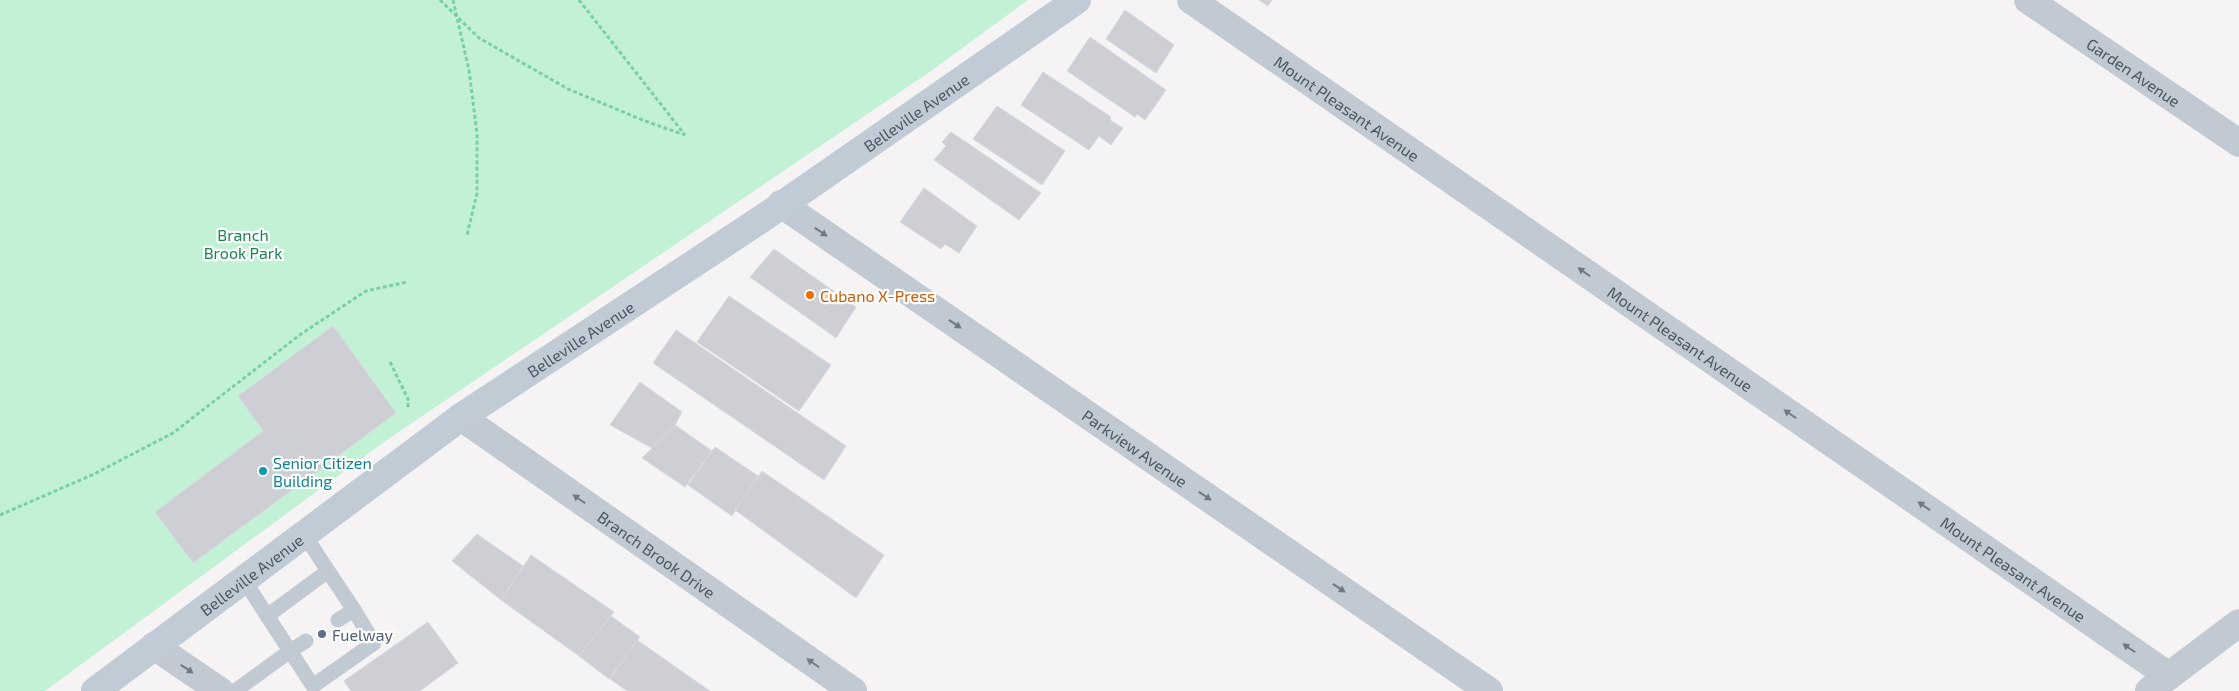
<svg xmlns="http://www.w3.org/2000/svg" width="2239" height="691" font-family="'Exo 2',sans-serif">
	<rect width="100%" height="100%" fill="#f5f3f3"/>
	<polygon fill="#c3f1d5" points="0,0 1028,0 931,71 384,442 45,691 0,691"/>
	<g fill="#cdcfd5" stroke="#d7d9de">
		<polygon points="1259,0 1272,0 1268,6"/>
		<polygon points="1125,10 1174,45 1156,73 1106,39"/>
		<polygon points="1090,37 1166,90 1145,120 1137,114 1135,117 1067,71"/>
		<polygon points="1043,72 1111,117 1110,120 1123,128 1111,145 1099,136 1089,150 1021,105"/>
		<polygon points="997,106 1065,151 1042,185 973,139"/>
		<polygon points="951,132 1041,193 1019,220 934,160 946,146 942,142"/>
		<polygon points="924,188 977,226 959,253 945,244 941,249 900,222"/>
		<polygon points="774,249 856,307 836,338 750,277"/>
		<polygon points="729,296 831,365 799,411 697,342"/>
		<polygon points="333,326 396,413 193,563 155,512 263,431 238,396"/>
		<polygon points="676,330 846,446 824,480 653,363"/>
		<polygon points="640,382 682,412 675,425 652,448 610,425"/>
		<polygon points="675,425 712,451 685,487 642,458"/>
		<polygon points="715,447 758,476 732,516 688,485"/>
		<polygon points="762,471 884,555 856,598 735,510"/>
		<polygon points="477,534 523,566 501,600 452,561"/>
		<polygon points="531,555 614,612 579,656 501,600"/>
		<polygon points="611,616 640,637 609,679 579,656"/>
		<polygon points="428,622 458,663 420,691 351,691 344,681"/>
		<polygon points="637,640 710,691 627,691 610,679"/>
	</g>
	<g fill="none" stroke-linecap="round" stroke-linejoin="round">
		<g stroke="#7ad0a6" stroke-width="3" stroke-dasharray="4 2.5" stroke-linecap="butt">
			<polyline points="440,0 479,38 568,89 645,121 685,135"/>
			<polyline points="453,0 469,70 477,134 477,193 467,235"/>
			<polyline points="579,0 685,135"/>
			<polyline points="390,362 408,399 408,410"/>
			<polyline points="0,515 92,475 173,433 301,334 366,291 407,282"/>
		</g>
		<g stroke="#c1cad2" stroke-width="15">
			<polyline points="328,571 354,610 338,620"/>
			<polyline points="267,616 328,571 304,534"/>
			<polyline points="306,641 290,651 313,686 374,643 354,610"/>
			<polyline points="235,691 290,651 244,580"/>
		</g>
		<g stroke="#c1cad2" stroke-width="28">
			<path id="s1" d="M1191,0L2169,676"/>
			<path id="s2" d="M2028,0L2239,143"/>
			<path id="s3" d="M781,204L1489,691"/>
			<path id="s4" d="M461,417L853,691"/>
			<polyline points="154,646 220,691"/>
			<polyline points="2149,691 2239,623"/>
		</g>
		<path stroke="#c1cbd6" stroke-width="28" id="s5" d="M95,691L461,417L763,218L1077,0"/>
	</g>
	<defs><path id="oneway-solid" d="M-6-.8H1V-3.2L6.5 0L1 3.2V.8H-6Z" transform="scale(1.25)"/></defs>
	<g fill="#6e7983">
		<use href="#oneway-solid" transform="translate(821 232) rotate(34)"/>
		<use href="#oneway-solid" transform="translate(1584 272) rotate(-145)"/>
		<use href="#oneway-solid" transform="translate(955 324) rotate(34)"/>
		<use href="#oneway-solid" transform="translate(1790 414) rotate(-145)"/>
		<use href="#oneway-solid" transform="translate(1205 496) rotate(34)"/>
		<use href="#oneway-solid" transform="translate(579 499) rotate(-145)"/>
		<use href="#oneway-solid" transform="translate(1924 506) rotate(-145)"/>
		<use href="#oneway-solid" transform="translate(1339 588) rotate(34)"/>
		<use href="#oneway-solid" transform="translate(2129 648) rotate(-145)"/>
		<use href="#oneway-solid" transform="translate(813 663) rotate(-145)"/>
		<use href="#oneway-solid" transform="translate(187 669) rotate(34)"/>
	</g>
	<circle fill="#e8710a" stroke="#fff" stroke-width="2" cx="810" cy="295" r="5"/>
	<circle fill="#0f9aa8" stroke="#fff" stroke-width="2" cx="263" cy="471" r="5"/>
	<circle fill="#5c6f8a" stroke="#fff" stroke-width="2" cx="322" cy="634" r="5"/>
	<g text-anchor="middle" dominant-baseline="central" stroke-width="4.5" stroke-linejoin="round" paint-order="stroke">
		<g font-size="16" fill="#4a5661" stroke="#fff">
			<text stroke="none"><textPath href="#s2" startOffset="128">Garden Avenue</textPath></text>
			<text stroke="none"><textPath href="#s1" startOffset="190">Mount Pleasant Avenue</textPath></text>
			<text stroke="none"><textPath href="#s5" startOffset="1005">Belleville Avenue</textPath></text>
			<text stroke="none"><textPath href="#s5" startOffset="600">Belleville Avenue</textPath></text>
			<text stroke="none"><textPath href="#s1" startOffset="595">Mount Pleasant Avenue</textPath></text>
			<text stroke="none"><textPath href="#s3" startOffset="430">Parkview Avenue</textPath></text>
			<text stroke="none"><textPath href="#s4" startOffset="239">Branch Brook Drive</textPath></text>
			<text stroke="none"><textPath href="#s1" startOffset="1000">Mount Pleasant Avenue</textPath></text>
			<text stroke="none"><textPath href="#s5" startOffset="195">Belleville Avenue</textPath></text>
		</g>
		<g font-size="16" fill="#17864f" stroke="#fff">
			<text x="243" y="234">Branch<tspan x="243" dy="18">Brook Park</tspan></text>
		</g>
		<g font-size="16" fill="#c56008" stroke="#fff" text-anchor="start">
			<text x="820" y="295">Cubano X-Press</text>
		</g>
		<g font-size="16" fill="#0d838f" stroke="#fff" text-anchor="start">
			<text x="273" y="462">Senior Citizen<tspan x="273" dy="18">Building</tspan></text>
		</g>
		<g font-size="16" fill="#4e5e75" stroke="#fff" text-anchor="start">
			<text x="332" y="634">Fuelway</text>
		</g>
	</g>
</svg>
